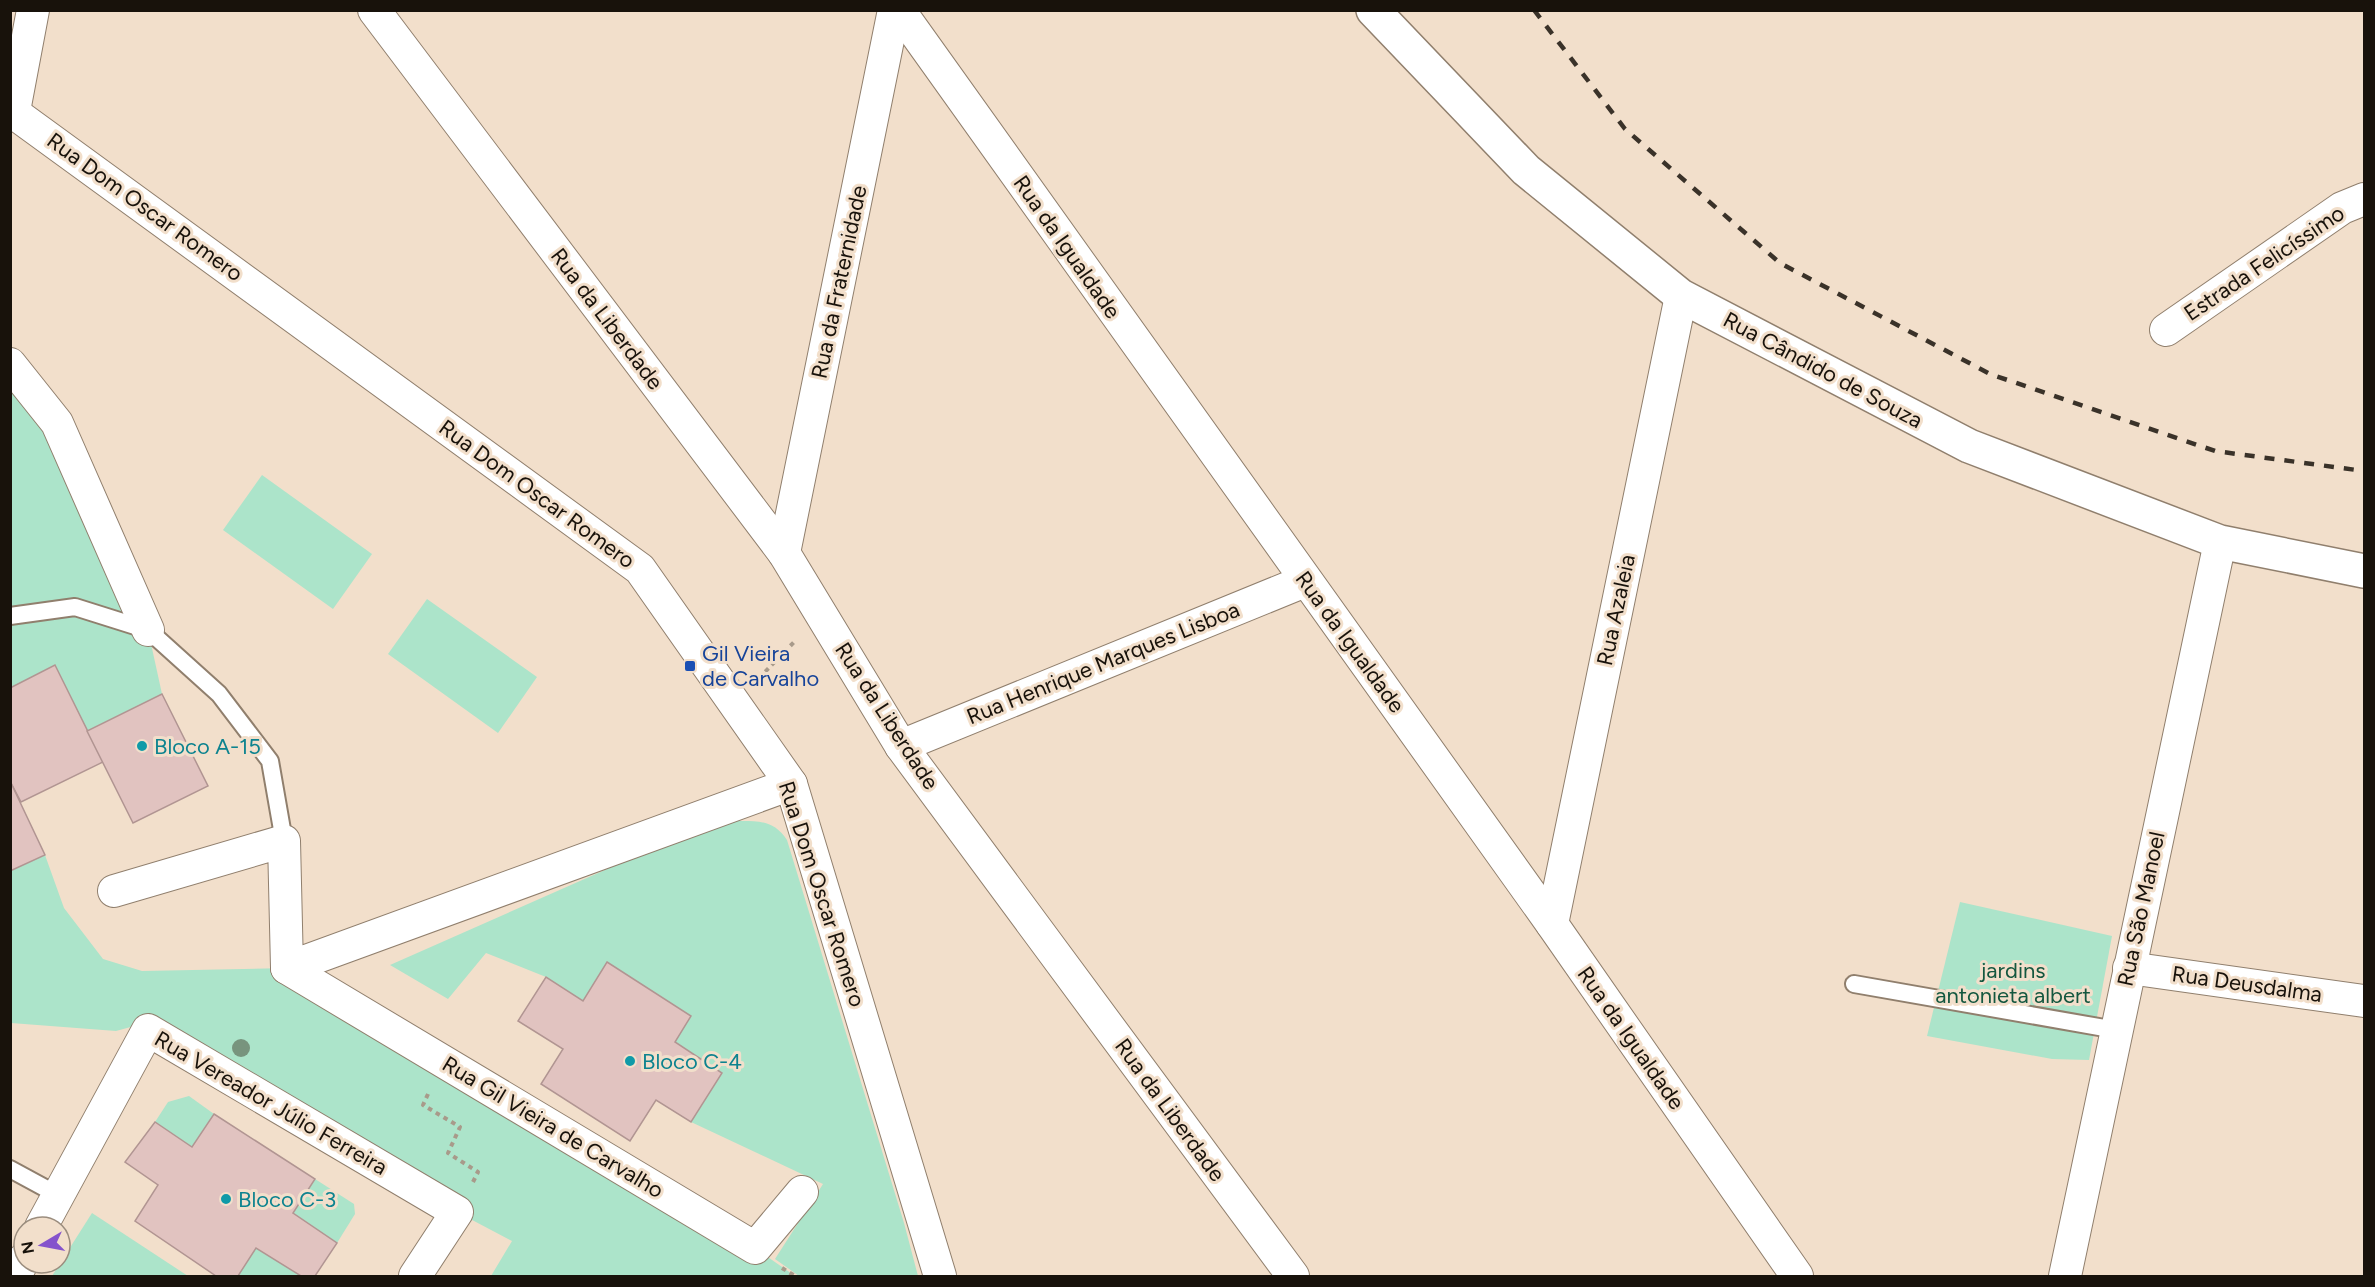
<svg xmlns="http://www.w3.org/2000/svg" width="2375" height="1287" font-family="Figtree,sans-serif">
	<rect width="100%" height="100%" fill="#f2dfcb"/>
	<g fill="#ace4ca">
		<polygon points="10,364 148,630 162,694 87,731 55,666 11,688"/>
		<polygon points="262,475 372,554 333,609 223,530"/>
		<polygon points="427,599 537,677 498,733 388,654"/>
		<path d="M737,821C758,821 774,820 787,840L904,1223L918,1276H799L775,1259L823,1184L691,1122L722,1073L675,1042L691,1016L607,962L583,1001L546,977L486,953L448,999L390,965L614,866Z"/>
		<polygon points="45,855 64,908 103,959 142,971 287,968 755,1248 795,1276 491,1276 512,1241 457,1212 149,1022 116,1031 11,1023 10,871"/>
		<polygon points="1960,902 2112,936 2089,1060 2052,1059 1927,1036"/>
		<polygon points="189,1096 214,1114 192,1147 155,1122 168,1102"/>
		<polygon points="315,1179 354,1204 355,1214 337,1243 293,1213"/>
		<polygon points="92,1213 188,1276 52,1276"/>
		<polygon points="256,1248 301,1276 238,1276"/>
	</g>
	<g fill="#e1c3c0" stroke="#b19592" stroke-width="1.5">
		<polygon points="55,665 103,762 21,802 10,781 10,688"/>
		<polygon points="162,694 208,786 133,823 87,731"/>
		<polygon points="10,781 45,855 10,871"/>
		<polygon points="607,962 691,1016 675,1042 722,1073 691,1122 656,1100 630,1141 541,1084 563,1049 518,1021 546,977 583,1001"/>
		<polygon points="214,1114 315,1179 293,1213 337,1243 315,1276 301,1276 256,1248 238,1276 216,1276 135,1221 158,1185 125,1162 155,1122 192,1147"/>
	</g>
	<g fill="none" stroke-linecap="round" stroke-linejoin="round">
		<defs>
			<g id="lane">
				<polyline points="10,616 75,607 148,630 219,694 270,761 284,841"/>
				<polyline points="1854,984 2116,1030"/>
				<polyline points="10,1169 58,1195"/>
			</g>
			<g id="street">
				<polyline points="374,10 784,553 901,746 1293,1276"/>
				<polyline points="899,10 1552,924 1797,1276"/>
				<polyline points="10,110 640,569 791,784 940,1276"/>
				<polyline points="14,111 33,10"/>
				<polyline points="2166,330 2342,208 2364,199"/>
				<polyline points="10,364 57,423 148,630"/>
				<polyline points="784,553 894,10"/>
				<polyline points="901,746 1305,581"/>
				<polyline points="114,891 284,841 287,968 791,784"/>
				<polyline points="1552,924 1681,296"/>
				<polyline points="287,968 755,1248 802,1192"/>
				<polyline points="2129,968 2364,1001"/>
				<polyline points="41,1227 148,1030 457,1212 415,1276"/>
				<polyline points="15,1276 24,1259"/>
				<polyline points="2065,1276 2220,542"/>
			</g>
			<polyline id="secondary" points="1373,10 1526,170 1681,296 1969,446 2220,542 2364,571"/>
		</defs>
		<use href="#lane" stroke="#907f6d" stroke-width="20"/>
		<use href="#street" stroke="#907f6d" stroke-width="34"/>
		<use href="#secondary" stroke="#907f6d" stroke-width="36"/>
		<g stroke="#a89a8a" stroke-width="4" stroke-dasharray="4.5 4.5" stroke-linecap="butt">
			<polyline points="759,678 795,641"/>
			<polyline points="428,1094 423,1105 460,1127 448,1153 478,1172 473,1182"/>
			<polyline points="782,1268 795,1276"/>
		</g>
		<use href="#lane" stroke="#fff" stroke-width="16"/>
		<use href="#street" stroke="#fff" stroke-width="32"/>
		<use href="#secondary" stroke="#fff" stroke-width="33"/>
		<polyline stroke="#3a3229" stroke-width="4.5" stroke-dasharray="10 10" stroke-linecap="butt" points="1534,10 1625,129 1780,263 1990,374 2215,451 2364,471"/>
	</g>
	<circle fill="#78947e" cx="241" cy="1048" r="9"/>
	<rect fill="#1a4fb4" stroke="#f2dfcb" stroke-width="2" x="684" y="660" width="12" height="12" rx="3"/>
	<g fill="#0f9aa8" stroke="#f2dfcb" stroke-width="2">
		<circle cx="142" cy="746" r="6"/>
		<circle cx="630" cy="1061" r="6"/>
		<circle cx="226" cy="1199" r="6"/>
	</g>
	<g text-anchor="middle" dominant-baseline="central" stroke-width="6" stroke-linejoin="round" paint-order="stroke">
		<g font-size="22" fill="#18120b" stroke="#f2dfcb">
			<text transform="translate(145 207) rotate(36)">Rua Dom Oscar Romero</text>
			<text transform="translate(1067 247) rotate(55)">Rua da Igualdade</text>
			<text transform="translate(2264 263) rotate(-34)">Estrada Felicíssimo</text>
			<text transform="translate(839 282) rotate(-78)">Rua da Fraternidade</text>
			<text transform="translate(607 319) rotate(53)">Rua da Liberdade</text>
			<text transform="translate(1823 370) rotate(28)">Rua Cândido de Souza</text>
			<text transform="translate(537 494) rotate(36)">Rua Dom Oscar Romero</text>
			<text transform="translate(1616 610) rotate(-78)">Rua Azaleia</text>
			<text transform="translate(1350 642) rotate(54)">Rua da Igualdade</text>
			<text transform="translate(1103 663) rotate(-22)">Rua Henrique Marques Lisboa</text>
			<text transform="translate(887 716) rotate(57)">Rua da Liberdade</text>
			<text transform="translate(822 894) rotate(72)">Rua Dom Oscar Romero</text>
			<text transform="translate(2141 909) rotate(-78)">Rua São Manoel</text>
			<text transform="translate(2247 984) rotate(8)">Rua Deusdalma</text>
			<text transform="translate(1631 1038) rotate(55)">Rua da Igualdade</text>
			<text transform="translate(271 1103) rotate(30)">Rua Vereador Júlio Ferreira</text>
			<text transform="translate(1170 1110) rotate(54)">Rua da Liberdade</text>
			<text transform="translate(553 1127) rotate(31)">Rua Gil Vieira de Carvalho</text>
		</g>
		<g font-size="22" fill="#164399" stroke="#f2dfcb" text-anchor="start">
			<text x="702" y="653">Gil Vieira<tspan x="702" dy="25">de Carvalho</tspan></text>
		</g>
		<g font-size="22" fill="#0d838f" stroke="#f2dfcb" text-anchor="start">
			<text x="154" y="746">Bloco A-15</text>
			<text x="642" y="1061">Bloco C-4</text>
			<text x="238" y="1199">Bloco C-3</text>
		</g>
		<g font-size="22" fill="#14573f" stroke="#f2dfcb">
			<text x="2013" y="970">jardins<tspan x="2013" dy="25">antonieta albert</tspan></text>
		</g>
	</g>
	<rect width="2375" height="1287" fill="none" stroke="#18120b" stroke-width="24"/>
	<g transform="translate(42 1245) rotate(260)"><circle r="28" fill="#f2dfcb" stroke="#9b8d7e" stroke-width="1.5"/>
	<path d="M0-4.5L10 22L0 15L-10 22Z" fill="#8553cc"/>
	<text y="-9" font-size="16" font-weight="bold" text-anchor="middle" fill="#18120b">N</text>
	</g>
</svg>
